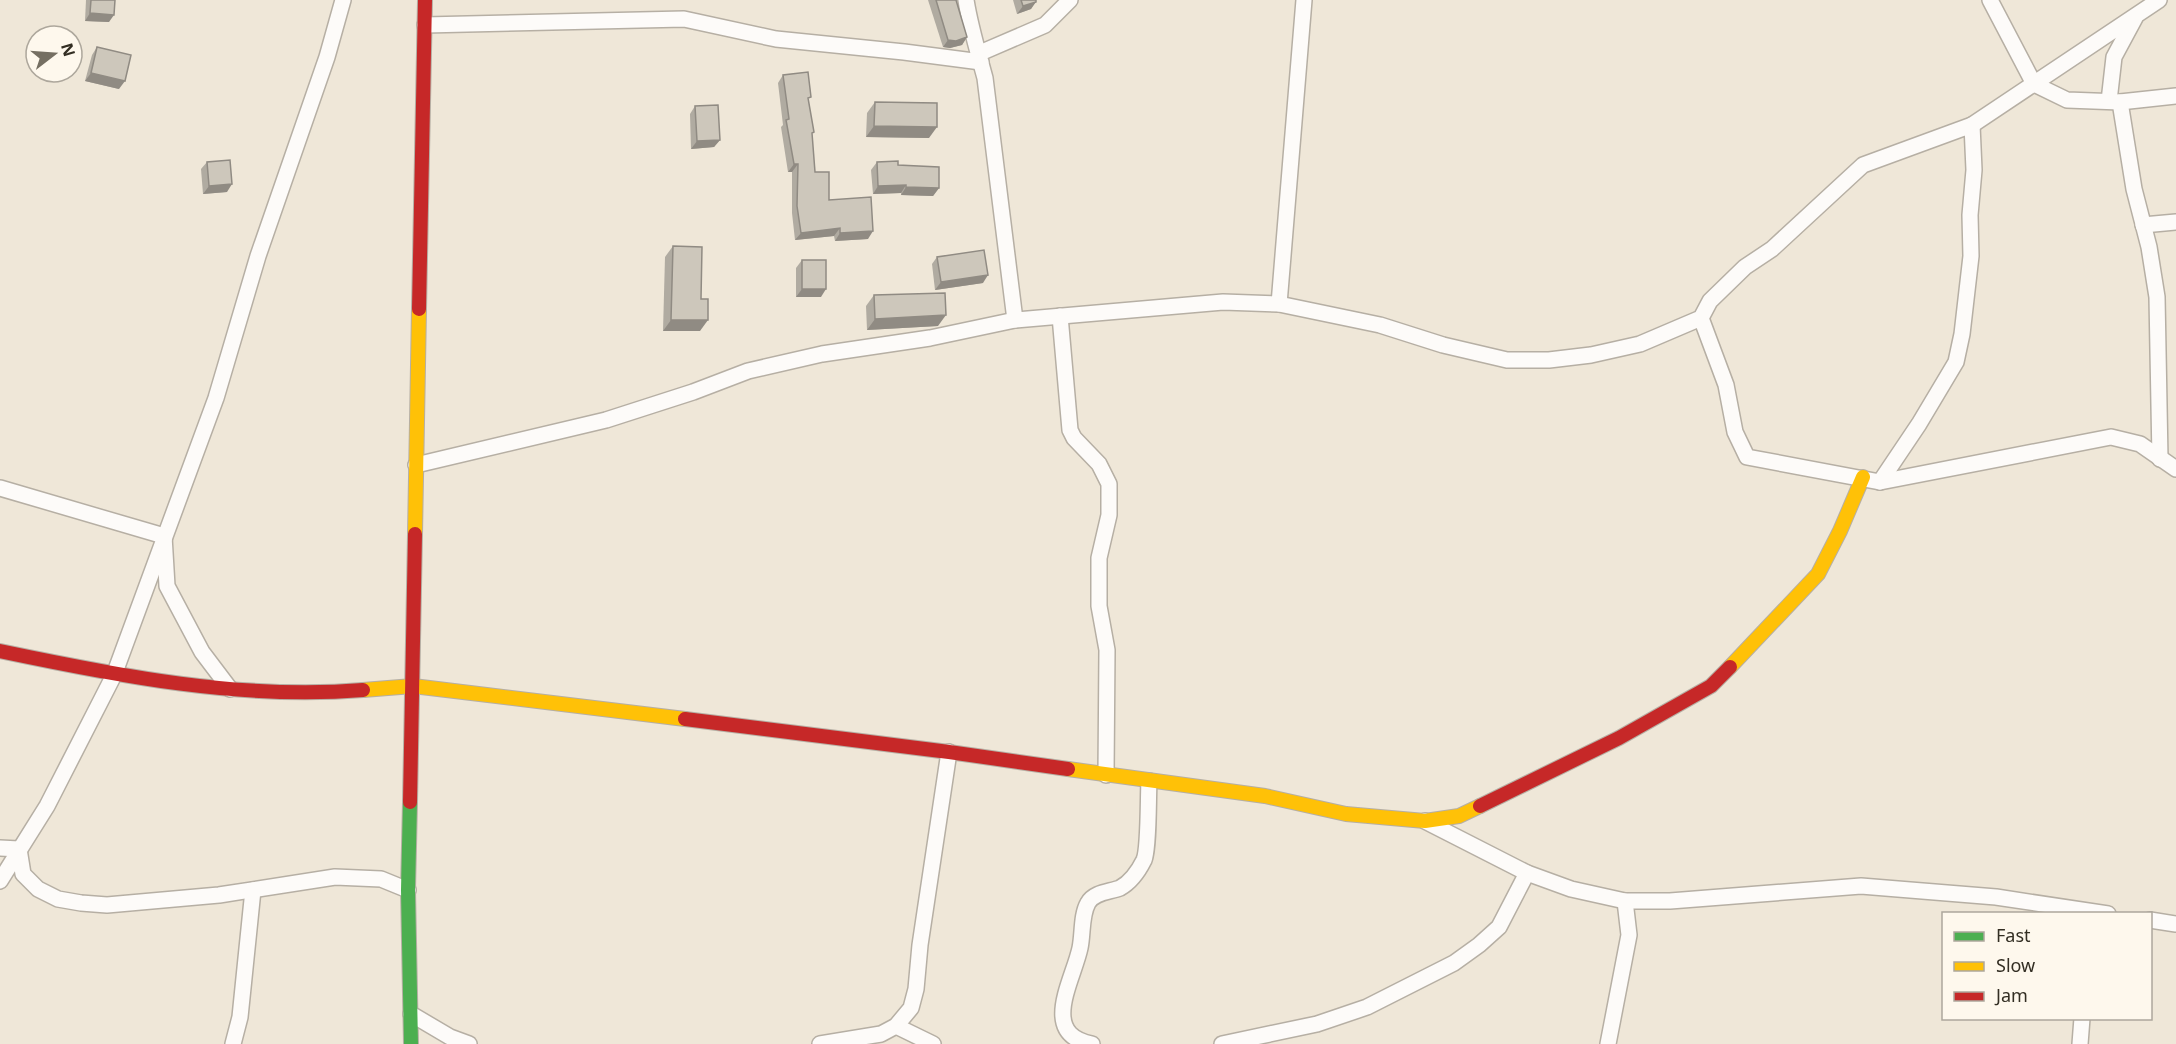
<svg xmlns="http://www.w3.org/2000/svg" width="2176" height="1044" font-family="'Noto Sans',sans-serif">
	<rect width="100%" height="100%" fill="#efe7d8"/>
	<g fill="none" stroke-linecap="round" stroke-linejoin="round">
		<defs>
			<g id="street">
				<path d="M966,0C970,26 978,52 985,78L1015,320"/>
				<polyline points="1990,0 2034,84 2067,100 2120,102 2176,96"/>
				<polyline points="425,25 684,19 776,39 904,52 981,62"/>
				<polyline points="980,53 1045,25 1070,0"/>
				<polyline points="2109,101 2114,57 2135,18"/>
				<polyline points="2120,102 2134,189 2149,247 2157,297 2160,459"/>
				<polyline points="1972,125 2159,0"/>
				<polyline points="2143,225 2176,222"/>
				<polyline points="1279,304 1380,325 1443,345 1507,360 1549,360 1591,355 1640,344 1701,318 1710,301 1745,267 1772,249 1863,165 1972,125 1974,170 1970,215 1971,256 1962,334 1956,362 1919,424 1880,482"/>
				<polyline points="1060,316 1070,430 1074,438 1099,464 1109,484 1109,515 1099,558 1099,606 1107,650 1106,775"/>
				<polyline points="1701,318 1726,385 1735,432 1747,457 1880,482 2111,437 2140,444 2176,469"/>
				<polyline points="416,465 606,420 693,392 748,371 822,354 930,338 1015,320 1223,302 1279,304 1304,0"/>
				<polyline points="0,488 164,536 167,586 202,652 230,689"/>
				<polyline points="1425,821 1527,873 1571,889 1625,901 1670,901 1861,886 1996,897 2108,914"/>
				<polyline points="0,848 19,849 23,874 38,889 58,899 81,903 107,905 219,895 335,877 381,879 408,890"/>
				<polyline points="0,881 47,806 114,675 216,398 258,256 327,57 343,0"/>
				<polyline points="2150,920 2176,924"/>
				<polyline points="411,1014 450,1037 469,1044"/>
				<polyline points="896,1026 933,1044"/>
				<polyline points="233,1044 240,1017 253,890"/>
				<polyline points="820,1044 881,1034 896,1026 911,1008 916,989 920,945 949,752"/>
				<path d="M1092,1044C1039,1034 1073,981 1080,948C1083,934 1081,915 1088,903C1094,892 1110,892 1120,888C1131,882 1139,870 1144,860C1149,848 1148,798 1149,781"/>
				<polyline points="1222,1044 1317,1024 1367,1007 1454,963 1479,945 1499,927 1527,873"/>
				<polyline points="1608,1044 1629,935 1625,901"/>
				<polyline points="2080,1044 2082,1018"/>
			</g>
			<polyline id="fast" points="410,802 408,890 411,1044"/>
			<g id="slow">
				<polyline points="415,534 419,309"/>
				<polyline points="1730,667 1818,574 1840,531 1863,477"/>
				<polyline points="363,690 413,686 685,719"/>
				<polyline points="1068,769 1265,796 1346,814 1425,821 1459,816 1480,806"/>
			</g>
			<g id="jam">
				<polyline points="419,309 425,0"/>
				<path d="M0,651C119,676 241,700 363,690"/>
				<polyline points="685,719 949,752 1068,769"/>
				<polyline points="410,802 415,534"/>
				<polyline points="1480,806 1619,738 1711,686 1730,667"/>
			</g>
		</defs>
		<use href="#street" stroke="#b6afa4" stroke-width="18"/>
		<use href="#fast" stroke="#b6afa4" stroke-width="16"/>
		<use href="#slow" stroke="#b6afa4" stroke-width="16"/>
		<use href="#jam" stroke="#b6afa4" stroke-width="16"/>
		<use href="#street" stroke="#fdfbf9" stroke-width="15"/>
		<use href="#fast" stroke="#4caf50" stroke-width="14"/>
		<use href="#slow" stroke="#ffc107" stroke-width="14"/>
		<use href="#jam" stroke="#c62828" stroke-width="14"/>
	</g>
	<g fill="#b0aba1">
		<polygon points="86,0 115,0 109,22 85,21"/>
		<polygon points="928,0 956,0 967,37 962,45 950,48 943,47"/>
		<polygon points="1013,0 1036,0 1031,9 1017,14"/>
		<polygon points="97,47 119,89 85,81 92,55"/>
		<polygon points="783,75 808,102 815,172 829,200 868,239 835,241 834,236 795,240 792,213 792,172 788,172 781,127 783,125 778,83"/>
		<polygon points="875,102 929,138 866,137 867,113"/>
		<polygon points="695,106 720,140 714,147 691,149 690,114"/>
		<polygon points="207,162 227,192 203,194 201,169"/>
		<polygon points="877,162 898,165 939,188 933,196 901,195 901,193 873,194 871,170"/>
		<polygon points="673,246 700,331 663,331 665,257"/>
		<polygon points="937,257 983,283 935,290 932,264"/>
		<polygon points="802,260 821,297 796,297 796,268"/>
		<polygon points="874,295 938,326 867,330 866,306"/>
	</g>
	<g fill="#908b83">
		<polygon points="1036,2 1031,9 1017,14 1023,6"/>
		<polygon points="90,13 114,15 109,22 85,21"/>
		<polygon points="967,37 962,45 950,48 943,47 948,40"/>
		<polygon points="91,73 125,81 119,89 85,81"/>
		<polygon points="874,126 937,127 929,138 866,137"/>
		<polygon points="720,140 714,147 691,149 697,141"/>
		<polygon points="794,164 798,164 792,172 788,172"/>
		<polygon points="232,184 227,192 203,194 209,186"/>
		<polygon points="906,185 901,193 873,194 878,186"/>
		<polygon points="906,187 939,188 933,196 901,195"/>
		<polygon points="840,228 834,236 795,240 801,233"/>
		<polygon points="873,231 868,239 835,241 840,233"/>
		<polygon points="988,275 983,283 935,290 941,282"/>
		<polygon points="802,289 826,289 821,297 796,297"/>
		<polygon points="946,315 938,326 867,330 875,319"/>
		<polygon points="671,320 708,320 700,331 663,331"/>
	</g>
	<g fill="#cdc7bb" stroke="#908b83" stroke-width="1.5">
		<polygon points="91,0 115,0 114,15 90,13"/>
		<polygon points="936,0 956,0 967,37 956,41 948,40"/>
		<polygon points="1021,0 1036,0 1036,2 1023,6"/>
		<polygon points="97,47 131,55 125,81 91,73"/>
		<polygon points="808,72 811,97 808,98 814,132 812,133 815,172 829,172 829,200 871,197 873,231 840,233 840,228 801,233 797,206 798,164 794,164 786,120 789,119 783,75"/>
		<polygon points="875,102 937,103 937,127 874,126"/>
		<polygon points="718,105 720,140 697,141 695,106"/>
		<polygon points="230,160 232,184 209,186 207,162"/>
		<polygon points="898,161 898,165 939,167 939,188 906,187 906,185 878,186 877,162"/>
		<polygon points="673,246 702,247 701,299 708,299 708,320 671,320"/>
		<polygon points="984,250 988,275 941,282 937,257"/>
		<rect x="802" y="260" width="24" height="29"/>
		<polygon points="945,293 946,315 875,319 874,295"/>
	</g>
	<rect x="1942" y="912" width="210" height="108" fill="#fef8ed" stroke="#ada79c" stroke-width="1.5"/>
	<rect x="1954" y="932" width="30" height="9" fill="#4caf50" stroke="#ada79c" stroke-width="1.5"/>
	<text x="1996" y="942" font-size="18" fill="#332e23">Fast</text>
	<rect x="1954" y="962" width="30" height="9" fill="#ffc107" stroke="#ada79c" stroke-width="1.5"/>
	<text x="1996" y="972" font-size="18" fill="#332e23">Slow</text>
	<rect x="1954" y="992" width="30" height="9" fill="#c62828" stroke="#ada79c" stroke-width="1.5"/>
	<text x="1996" y="1002" font-size="18" fill="#332e23">Jam</text>
	<g transform="translate(54 54) rotate(73)"><circle r="28" fill="#fef8ed" stroke="#ada79c" stroke-width="1.5"/>
	<path d="M0-4.5L10 22L0 15L-10 22Z" fill="#756f62"/>
	<text y="-9" font-size="16" font-weight="bold" text-anchor="middle" fill="#332e23">N</text>
	</g>
</svg>
